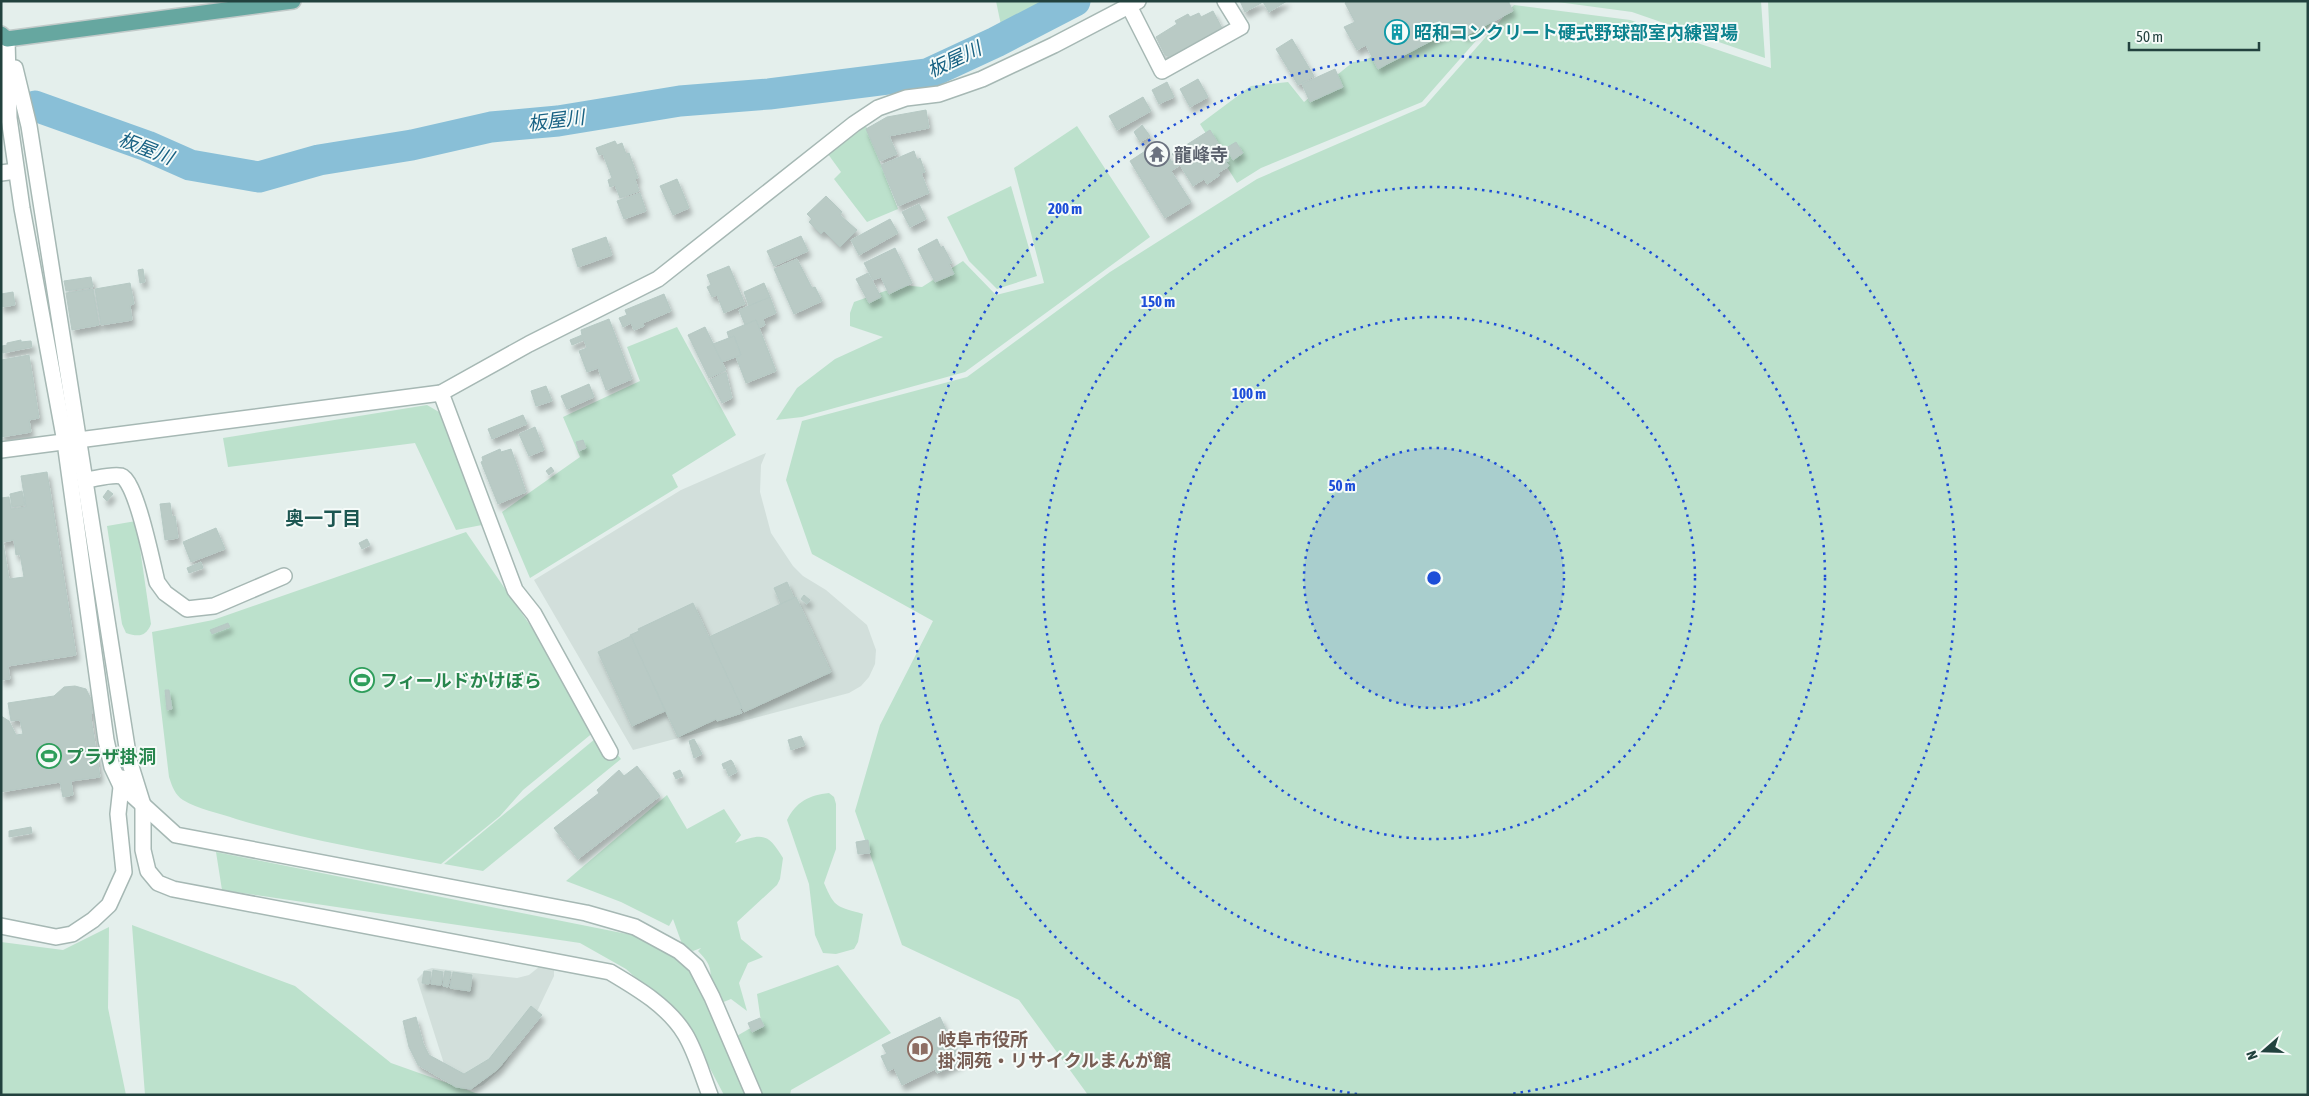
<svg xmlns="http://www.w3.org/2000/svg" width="2309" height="1096" font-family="'Asap Condensed','Noto Sans JP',sans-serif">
	<defs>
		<filter id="shadow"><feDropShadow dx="3" dy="5.5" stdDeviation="2.5" flood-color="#0004"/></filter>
	</defs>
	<rect width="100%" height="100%" fill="#e4efec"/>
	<g fill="#d2dfdb">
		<polygon points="766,453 761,465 760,492 771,533 793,566 803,576 826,590 867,625 876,650 875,664 869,677 861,686 849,693 633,750 534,580 681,490"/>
		<polygon points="549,959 554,963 554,976 532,1022 503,1067 483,1085 464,1093 452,1089 417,979 426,970 432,968 517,978 529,975"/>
	</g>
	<g fill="#bce1cc">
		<polygon points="996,1 1063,1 1002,30"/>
		<polygon points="1486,1 1511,1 1422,102 1261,168 1237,183 1200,124 1251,86 1288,82 1304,102 1353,62 1363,61"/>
		<polygon points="1550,1 1761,1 1765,58 1632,12"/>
		<polygon points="1768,1 2308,1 2308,1095 1088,1095 1019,1000 902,945 855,811 880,725 933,621 812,554 786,480 802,421 967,377 1110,272 1257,179 1425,106 1514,5 1630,20 1771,68"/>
		<polygon points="866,126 898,209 867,222 834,179 841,172 828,154"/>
		<polygon points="1077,126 1150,237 965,372 802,417 776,420 797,388 835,359 883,337 850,326 850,313 854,302 902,285 922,287 963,261 996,295 1044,283 1014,168"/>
		<polygon points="1011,186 1037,276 997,289 969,261 947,217"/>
		<polygon points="677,327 736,435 672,475 678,487 530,578 502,512 580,457 563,417 640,381 627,347"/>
		<polygon points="427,405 439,412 482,525 456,530 415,443 228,467 223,438"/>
		<path d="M136,521L151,624C146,637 138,637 126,633L122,624L107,526Z"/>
		<path d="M466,532L600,727L523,790L500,816L441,864C372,851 303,839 236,819C219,813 198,809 183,800C175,795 172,786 169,777L152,632L213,620Z"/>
		<polygon points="601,734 621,759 483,871 444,864"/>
		<path d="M829,793L834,797L836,804V849L824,883C835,909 837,906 863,914L858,942L854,949L836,954L823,953L815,935L809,884L787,820C796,802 809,795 829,793Z"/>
		<path d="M667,795L687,829L724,809L741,835L735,843C763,833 768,833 783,858L780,879L777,885L737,922L741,939L763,957L748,963L739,983L747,1011L731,999L716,1005L735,1037L761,1022L757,994L838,965L891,1033L791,1090L790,1095H724L686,1023L626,969L580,943L222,890L216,852L652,939L696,970L708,985C714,971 709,962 698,951L701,948L693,951L682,944L673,919L669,926L621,902L566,881Z"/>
		<polygon points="132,925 295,986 391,1063 481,1095 145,1095"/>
		<polygon points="109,927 108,1008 126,1095 1,1095 1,942 63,950"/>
	</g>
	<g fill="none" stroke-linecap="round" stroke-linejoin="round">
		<polyline stroke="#89bfd7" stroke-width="31" points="35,106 147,146 190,165 259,177 319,160 412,145 491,127 558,121 680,101 769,94 927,74 996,42 1075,1"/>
	</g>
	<g fill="#b9cac5" stroke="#b6c9c4" fill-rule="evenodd" filter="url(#shadow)">
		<polygon points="1240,1 1287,1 1269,12 1263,2 1245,12"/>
		<polygon points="1348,1 1508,1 1513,11 1465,36 1459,26 1378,69 1366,45 1357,50 1344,27 1355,22 1345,3"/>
		<polygon points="1213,11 1223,30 1170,57 1165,55 1156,37 1177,24 1175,21 1188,14 1190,17 1199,13 1201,17"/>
		<polygon points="1292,39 1314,76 1298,85 1276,49"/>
		<polygon points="1335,69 1343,87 1310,102 1302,84"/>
		<polygon points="1198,79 1208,97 1190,107 1180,89"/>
		<polygon points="1167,82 1174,97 1159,104 1152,90"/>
		<polygon points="1143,97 1151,111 1117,130 1109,116"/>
		<polygon points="926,110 929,128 889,136 897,154 880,161 866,129 887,117"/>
		<polygon points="1142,125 1150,136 1140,142 1134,132"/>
		<polygon points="1210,130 1229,161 1226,162 1229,166 1218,173 1220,175 1207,184 1204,179 1193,186 1180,165 1171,171 1191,202 1165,218 1130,161 1159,142 1172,162 1176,159 1172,154"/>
		<polygon points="615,141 617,145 622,143 626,154 629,153 638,178 635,179 639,191 620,198 615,185 610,187 608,180 612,178 603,154 599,155 596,148"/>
		<polygon points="1236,142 1243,153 1233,160 1226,148"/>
		<polygon points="914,151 917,160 920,158 925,172 921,173 929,193 898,206 881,165"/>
		<polygon points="677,179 689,208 673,215 660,186"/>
		<polygon points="640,193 646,211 624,219 617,201"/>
		<polygon points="826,196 842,212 840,215 857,230 840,247 824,231 821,234 809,222 812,219 807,214"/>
		<polygon points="919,204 926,219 910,227 902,212"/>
		<polygon points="890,219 898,233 859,255 851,240"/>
		<polygon points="801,236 808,251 774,266 767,251"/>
		<polygon points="606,237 612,255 578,267 572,249"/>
		<polygon points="937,239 941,248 943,246 952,263 949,264 954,274 935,282 918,249"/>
		<polygon points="895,248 912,283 889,294 881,277 873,280 864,263"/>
		<polygon points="797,259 812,288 815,287 822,301 794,314 774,269"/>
		<polygon points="729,266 745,304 724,313 717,295 712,297 707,287 711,285 707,275"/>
		<polygon points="143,269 145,282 140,283 138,270"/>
		<polygon points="868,273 881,297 869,303 856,279"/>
		<polygon points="91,277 93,287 66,291 64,281"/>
		<polygon points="130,283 134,304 130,305 132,320 101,325 95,289"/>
		<polygon points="764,283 770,297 749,306 744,292"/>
		<polygon points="93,289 99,325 72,330 66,293"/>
		<polygon points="13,292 15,305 1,307 1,294"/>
		<polygon points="664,294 671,311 643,323 644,326 634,330 631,323 623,327 619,318 627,315 625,310"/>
		<polygon points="770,297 776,313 763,319 765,325 759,328 756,320 745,325 739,310"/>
		<polygon points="609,319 632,379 606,390 598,368 587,372 579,351 587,348 584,340 572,345 570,340 582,335 581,330"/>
		<polygon points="756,320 776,371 746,383 736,357 741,355 734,336 729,338 727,332"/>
		<polygon points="705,327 726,370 709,378 688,335"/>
		<polygon points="734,336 741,355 722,362 713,344"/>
		<polygon points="21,340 21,342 31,341 32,347 3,353 2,346 7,345 7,343"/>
		<polygon points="29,355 39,418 29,420 31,432 1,437 1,360"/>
		<polygon points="726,372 732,398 722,403 710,380"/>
		<polygon points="589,384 594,397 567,409 561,396"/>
		<polygon points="546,386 552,401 536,406 531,391"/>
		<polygon points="523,415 527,424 492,439 488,429"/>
		<polygon points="535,427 544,450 529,456 519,434"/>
		<polygon points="583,440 586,448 579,451 576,442"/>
		<polygon points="500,449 501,452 511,449 526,492 498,504 481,462 483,461 482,457"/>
		<polygon points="551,467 554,471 549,475 546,471"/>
		<path d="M47,472L76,655L8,666L10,679L1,680V498L9,497L11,509L26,507L21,476ZM14,540L16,555L20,554L24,577L9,579L3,542Z"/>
		<polygon points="108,490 113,494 107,501 103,497"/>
		<polygon points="22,491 25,505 12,507 10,494"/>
		<polygon points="170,503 172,517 175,516 178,538 165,540 160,504"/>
		<polygon points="216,528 225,549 191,562 183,542"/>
		<polygon points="367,539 370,545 362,549 359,543"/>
		<polygon points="201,562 203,568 189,573 187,568"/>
		<polygon points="787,582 794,598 781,604 774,588"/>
		<polygon points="804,595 810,600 807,604 801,599"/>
		<polygon points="796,597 831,672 744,712 709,637"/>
		<polygon points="693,603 742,708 740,709 742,713 717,721 716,719 678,737 630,635 639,631 638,629"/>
		<polygon points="228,623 230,627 212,634 210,630"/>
		<polygon points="631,636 665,711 632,726 598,652"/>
		<polygon points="75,686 86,689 93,703 91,718 100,777 71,781 73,795 63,797 60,782 1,792 1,716 9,721 16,735 23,734 20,720 11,721 8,703 54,696 64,687"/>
		<polygon points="165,690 169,690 172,709 167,710"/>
		<polygon points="801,736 805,745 791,750 788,740"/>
		<polygon points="694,739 702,754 694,758 689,741"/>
		<polygon points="731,760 734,764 724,769 722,764"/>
		<polygon points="734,765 737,772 729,776 726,769"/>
		<polygon points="637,766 660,796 578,859 554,828 599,793 597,790 619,770 624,776"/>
		<polygon points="680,770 683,776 676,779 673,773"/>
		<polygon points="31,827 32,833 9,837 9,831"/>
		<polygon points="868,840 870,853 858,854 856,842"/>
		<polygon points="433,970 443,972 441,985 431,984"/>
		<polygon points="424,971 431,972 429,984 422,983"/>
		<polygon points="445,971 451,972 448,987 443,986"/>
		<polygon points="453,972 472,975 470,991 450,988"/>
		<polygon points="531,1006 542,1015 498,1069 471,1089 456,1087 418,1065 409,1047 403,1021 416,1017 423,1043 429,1055 464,1074 489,1059"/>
		<polygon points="940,1017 961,1062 937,1073 935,1069 902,1085 894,1068 888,1071 881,1056 887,1054 882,1045"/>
		<polygon points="760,1018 764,1026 752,1032 748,1023"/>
	</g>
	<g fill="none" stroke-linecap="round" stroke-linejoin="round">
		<defs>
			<g id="minor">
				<polyline points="1129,6 1162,71 1241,27 1225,1"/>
				<polyline points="7,39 9,118 22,208 65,442 106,740 112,767 120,784 176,835 586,913 635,927 679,951 696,966 712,997 754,1095"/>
				<path d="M15,68L29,126L129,760L143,805V850L148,871L158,883L173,889L610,972C637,988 668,1006 685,1034C696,1052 702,1075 710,1095"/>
				<polyline points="1,173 16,171"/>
				<polyline points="441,393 515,590 534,614 610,752"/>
				<polyline points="1,450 441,393 529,344 658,279 854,124 878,108 906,98 939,94 982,79 1054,45 1138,1"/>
				<path d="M86,480C95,479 111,474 121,476C136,480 153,566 157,582L165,593L187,609L214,606L284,576"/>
				<polyline points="1,926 56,937 72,934 93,920 109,905 124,872 118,814 122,778"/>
			</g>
			<polyline id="major" points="1,34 7,39 293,1"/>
		</defs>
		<use href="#minor" stroke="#a6b8b4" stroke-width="18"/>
		<use href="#major" stroke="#c1cac9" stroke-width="18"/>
		<use href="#minor" stroke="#fff" stroke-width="15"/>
		<use href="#major" stroke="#66a7a0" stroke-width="15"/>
	</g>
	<circle cx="1434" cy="578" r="130" fill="#1d4ed8" fill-opacity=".12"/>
	<g fill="none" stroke="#1d4ed8" stroke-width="2.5" stroke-dasharray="2.5 5">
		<circle cx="1434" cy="578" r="130"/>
		<circle cx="1434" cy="578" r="261"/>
		<circle cx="1434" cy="578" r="391"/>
		<path d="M1357 1094A522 522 0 1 1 1511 1094"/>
	</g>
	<defs>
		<symbol id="building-ring" viewBox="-11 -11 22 22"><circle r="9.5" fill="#f6fbf9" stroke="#0f9aa8" stroke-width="1.5"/><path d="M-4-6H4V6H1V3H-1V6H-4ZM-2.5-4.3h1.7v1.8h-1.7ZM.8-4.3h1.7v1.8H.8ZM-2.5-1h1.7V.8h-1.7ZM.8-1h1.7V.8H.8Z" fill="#0f9aa8"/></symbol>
		<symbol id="temple-ring" viewBox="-11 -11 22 22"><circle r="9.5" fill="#f6fbf9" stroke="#6b7280" stroke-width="1.5"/><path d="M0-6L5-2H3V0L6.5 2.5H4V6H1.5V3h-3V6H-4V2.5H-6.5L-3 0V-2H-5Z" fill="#6b7280"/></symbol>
		<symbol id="stadium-ring" viewBox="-11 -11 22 22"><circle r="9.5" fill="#f6fbf9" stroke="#2e9e5b" stroke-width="1.5"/><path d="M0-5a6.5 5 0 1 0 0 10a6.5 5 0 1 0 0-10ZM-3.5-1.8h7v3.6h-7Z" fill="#2e9e5b"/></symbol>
		<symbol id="library-ring" viewBox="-11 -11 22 22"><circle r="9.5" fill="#f6fbf9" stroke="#8d6e63" stroke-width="1.5"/><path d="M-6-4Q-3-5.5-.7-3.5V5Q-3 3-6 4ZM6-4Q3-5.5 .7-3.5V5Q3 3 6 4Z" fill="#8d6e63"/></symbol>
	</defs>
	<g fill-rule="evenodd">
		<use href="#building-ring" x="1383" y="18" width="28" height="28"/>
		<use href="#temple-ring" x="1143" y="140" width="28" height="28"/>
		<use href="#stadium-ring" x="348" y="666" width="28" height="28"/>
		<use href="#stadium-ring" x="35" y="742" width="28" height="28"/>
		<use href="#library-ring" x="906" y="1035" width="28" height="28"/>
	</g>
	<g text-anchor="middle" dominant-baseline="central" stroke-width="4" stroke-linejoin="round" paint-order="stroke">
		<g font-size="18" font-weight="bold" fill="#0d838f" stroke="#f6fbf9" text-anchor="start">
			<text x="1414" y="32">昭和コンクリート硬式野球部室内練習場</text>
		</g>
		<g font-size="18" font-weight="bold" fill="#5b616d" stroke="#f6fbf9" text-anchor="start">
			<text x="1174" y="154">龍峰寺</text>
		</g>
		<g font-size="18" font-weight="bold" fill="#27864d" stroke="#f6fbf9" text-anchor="start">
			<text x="380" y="680">フィールドかけぼら</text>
			<text x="66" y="756">プラザ掛洞</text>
		</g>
		<g font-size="18" font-weight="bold" fill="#785e54" stroke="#f6fbf9" text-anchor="start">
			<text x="938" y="1039">岐阜市役所<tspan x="938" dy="21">掛洞苑・リサイクルまんが館</tspan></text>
		</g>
		<g font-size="19" font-style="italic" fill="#176183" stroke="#f6fbf9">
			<text transform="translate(954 59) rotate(-25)">板屋川</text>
			<text transform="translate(556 120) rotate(-7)">板屋川</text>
			<text transform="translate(146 148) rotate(21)">板屋川</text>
		</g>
		<g font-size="19" font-weight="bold" fill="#1c5651" stroke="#f6fbf9">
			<text x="323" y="518">奥一丁目</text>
		</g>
	</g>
	<circle cx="1434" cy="578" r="8" fill="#1d4ed8" stroke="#f6fbf9" stroke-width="2.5"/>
	<g font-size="15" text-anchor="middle" font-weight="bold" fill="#1d4ed8" stroke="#f6fbf9" stroke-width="4" stroke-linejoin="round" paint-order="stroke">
		<text x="1065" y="214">200 m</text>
		<text x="1158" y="307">150 m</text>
		<text x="1249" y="399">100 m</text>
		<text x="1342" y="491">50 m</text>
	</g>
	<rect width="2309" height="1096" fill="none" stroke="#22423e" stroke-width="5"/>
	<g transform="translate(2264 1051) rotate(250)" stroke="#f6fbf9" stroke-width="4" paint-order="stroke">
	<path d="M0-4L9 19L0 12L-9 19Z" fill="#22423e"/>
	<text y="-8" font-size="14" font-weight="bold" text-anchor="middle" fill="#22423e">N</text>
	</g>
	<path d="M2129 42v8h130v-8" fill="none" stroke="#22423e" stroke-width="2.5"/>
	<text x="2136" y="42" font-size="15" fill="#22423e" stroke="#f6fbf9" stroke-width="4" paint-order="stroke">50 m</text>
</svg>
